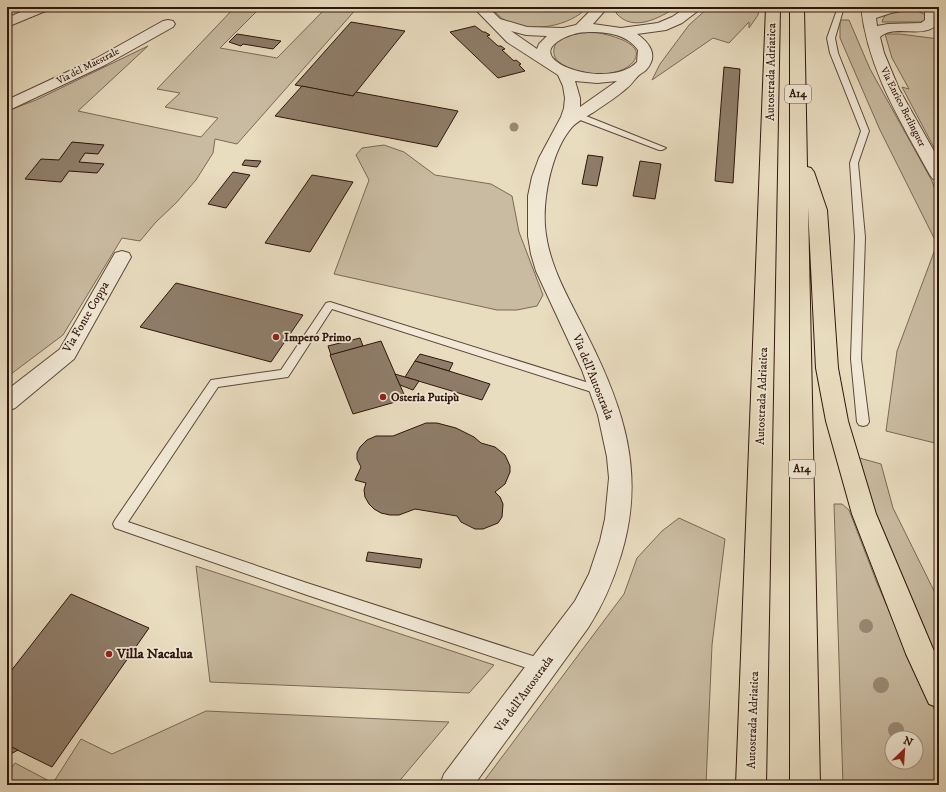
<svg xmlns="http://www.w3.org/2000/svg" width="946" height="792" font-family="'IM FELL DW Pica',serif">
	<rect width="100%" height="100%" fill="#e9ddc0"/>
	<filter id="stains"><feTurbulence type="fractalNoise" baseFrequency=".005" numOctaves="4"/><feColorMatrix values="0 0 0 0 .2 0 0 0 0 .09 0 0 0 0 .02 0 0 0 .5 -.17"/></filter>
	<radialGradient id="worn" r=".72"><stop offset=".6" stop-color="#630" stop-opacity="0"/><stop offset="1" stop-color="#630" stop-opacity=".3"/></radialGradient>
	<g fill="#c9bba1" stroke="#7c6856" fill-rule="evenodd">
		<polygon points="235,7 261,7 220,48 277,58 327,7 358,7 237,144 215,139 213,153 196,180 176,203 156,222 140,241 122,238 63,335 7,377 7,111 36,100 148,46 78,111 201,137 218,118 165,107 180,93 157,89"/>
		<path d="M490,7H588C569,27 532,33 506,21C500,18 495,11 490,7Z"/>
		<path d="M618,7H677C659,18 633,33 616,13Z"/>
		<polygon points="709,7 759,7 758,15 749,28 749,22 729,43 713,38 652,80 660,64 689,25"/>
		<path d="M905,9L916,10L927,16L925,21L921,22H882C884,11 896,12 905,9Z"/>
		<polygon points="840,20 849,20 870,69 932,181 939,201 939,444 886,431 897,351 937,244 880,130 840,38"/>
		<path d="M594,32C605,34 647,42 634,61C620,80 575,76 559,62C555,59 553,54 554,49C556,34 582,33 594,32Z"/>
		<polygon points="885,34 900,34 939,39 939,157 902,87 909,89 892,58"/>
		<polygon points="384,145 404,152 435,175 491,184 512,196 519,232 543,295 537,306 517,310 497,310 334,274 369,180 356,155 362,148"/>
		<polygon points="856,457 881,464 893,508 939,601 939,669 890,558"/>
		<path d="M834,504H842L849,510L877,583L910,660L939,719V785H843ZM892,738H916V762H892Z"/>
		<polygon points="679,518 725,539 712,645 706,785 481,785 624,594 637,558 662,531"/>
		<polygon points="196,566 494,665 469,693 210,682"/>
		<polygon points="206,711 449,722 396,785 7,785 7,774 15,763 53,783 81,739 112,754"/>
	</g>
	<g fill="#8f7d6a" stroke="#2e150c">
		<polygon points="351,22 405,31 353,96 295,85"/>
		<polygon points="475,26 483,32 485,32 490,35 487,36 498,46 501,46 505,49 502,50 514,61 516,60 521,64 519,65 525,71 498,78 450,32"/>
		<polygon points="237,34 281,41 273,49 243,44 241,46 229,42"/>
		<polygon points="724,67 740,69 733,183 715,181"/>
		<polygon points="302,86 353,96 356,92 458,111 437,147 275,116"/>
		<polygon points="72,142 104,145 98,154 85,153 79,162 104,164 97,173 69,171 61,182 25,179 41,159 59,160"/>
		<polygon points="588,155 603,157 597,186 582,184"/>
		<polygon points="245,160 261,161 257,167 242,165"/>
		<polygon points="640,161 661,164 655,199 633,196"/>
		<polygon points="233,172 250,175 226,208 208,204"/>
		<polygon points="312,175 353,182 310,252 265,243"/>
		<polygon points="176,283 303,315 271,362 140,327"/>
		<polygon points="360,338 363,346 331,355 328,346"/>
		<polygon points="381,341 406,399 353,414 330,355"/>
		<polygon points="420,354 453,363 449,371 415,361"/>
		<polygon points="415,361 449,371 490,384 482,400 405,377"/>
		<polygon points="395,374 405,377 419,381 413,390 400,385"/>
		<polygon points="426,423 437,423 456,428 474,437 481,443 495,447 505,455 510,466 510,472 505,484 495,492 500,497 503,504 502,517 498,523 483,529 475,529 461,522 457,516 415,509 399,515 390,515 381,513 374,509 369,504 365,497 364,490 366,483 355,480 361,467 357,459 357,453 360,447 367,440 376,436 393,436"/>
		<polygon points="368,552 422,559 420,568 366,561"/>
		<polygon points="71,594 149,628 52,767 7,745 7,676"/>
		<polygon points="7,745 18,750 7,756"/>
	</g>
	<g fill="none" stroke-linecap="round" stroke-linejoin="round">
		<defs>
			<g id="lane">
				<polygon points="838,7 844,7 835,38 838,53 869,131 858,163 865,237 861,359 869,422 867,425 863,426 859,425 857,422 851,359 855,237 850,163 861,131 830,53 827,38"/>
				<polygon points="575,114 581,114 666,148 662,150 659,150 575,118"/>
				<polygon points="330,302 605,388 606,391 605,394 601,395 332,309 288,377 218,387 128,522 307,583 542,659 547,661 549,666 547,671 542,673 307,595 115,528 113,524 115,520 211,380 281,370 326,303"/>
			</g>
			<g id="street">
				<polygon points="32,7 50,7 48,10 7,27 7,18"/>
				<path d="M473,7H488L500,19L527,27L563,28L576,25L594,7H608L593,24L621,28L658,23L672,17L687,7H703L682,23L666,30L637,34C650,43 659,56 646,70C644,72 640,74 638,76C634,80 631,85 627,88C617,97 605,104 594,112C587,116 578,121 572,127C552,150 543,196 545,226C548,266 570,300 587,335C624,408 646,474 621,555C613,581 603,605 588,628L474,785H440L444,774L575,601L589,574L600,541L605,519L609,478L607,457L598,415L582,370L536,271L531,254L528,236V196L532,177L539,158L561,117L564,108L565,98L563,86L558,75L507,42ZM511,31L526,35L547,36L539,44L537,49ZM589,32C607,32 627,34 638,50L637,62C611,90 526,63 557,42C567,35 578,32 589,32ZM575,81L597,83L617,81L580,107V98Z"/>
				<path d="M861,7H875V9L881,7H908L906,10L891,13L876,18L877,26L888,24L921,23L925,20V12L927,9H937L939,12V22C926,41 896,23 880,37L884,53L899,89L939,160V180L933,179L930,175C900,120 868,70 861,7Z"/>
				<polygon points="168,20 173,21 175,24 173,27 105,65 7,111 7,100 95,59 163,21"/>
				<polygon points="122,251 129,253 131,257 74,359 15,408 7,411 7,390 60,349 115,253"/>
			</g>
			<g id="highway">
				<polygon points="766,7 780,7 766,785 736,785"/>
				<polygon points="790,7 804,7 807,167 811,168 814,172 827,210 838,368 848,421 876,514 939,663 939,708 929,704 906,654 852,514 826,421 816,368 808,207 820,785 790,785"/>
			</g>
		</defs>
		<use href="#lane" stroke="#5d4739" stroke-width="2"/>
		<use href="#street" stroke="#5d4739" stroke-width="2"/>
		<use href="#highway" stroke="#2e150c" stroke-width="2"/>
		<use href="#lane" fill="#f1e9d6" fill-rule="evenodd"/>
		<use href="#street" fill="#f1e9d6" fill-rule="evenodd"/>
		<use href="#highway" fill="#e9ddc0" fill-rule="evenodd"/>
	</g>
	<g fill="#9b8a76">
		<circle cx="514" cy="127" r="4.5"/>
		<circle cx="866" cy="626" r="7"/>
		<circle cx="881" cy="685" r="8"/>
		<circle cx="896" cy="730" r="8"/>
	</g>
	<g fill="#8f2418" stroke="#f1e9d6" stroke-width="1.5">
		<circle cx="276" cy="337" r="4"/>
		<circle cx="383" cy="397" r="4"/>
		<circle cx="109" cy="654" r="4"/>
	</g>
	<g text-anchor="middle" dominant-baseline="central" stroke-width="3.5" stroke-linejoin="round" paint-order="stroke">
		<g font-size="10" fill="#2e150c" stroke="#f1e9d6">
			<text transform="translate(88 66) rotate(-27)">Via del Maestrale</text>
			<text transform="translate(903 107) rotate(63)">Via Enrico Berlinguer</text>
		</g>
		<g fill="#f1e9d6" stroke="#685549" stroke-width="1">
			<rect x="785" y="85" width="26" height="18" rx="3"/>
			<rect x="789" y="460" width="26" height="18" rx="3"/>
		</g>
		<g font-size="11" font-weight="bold" fill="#2e150c">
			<text x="798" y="94">A14</text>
			<text x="802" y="469">A14</text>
		</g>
		<g font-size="12" fill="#2e150c" stroke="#f1e9d6">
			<text transform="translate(771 72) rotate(-89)">Autostrada Adriatica</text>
			<text transform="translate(86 317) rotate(-60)">Via Fonte Coppa</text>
			<text transform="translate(593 377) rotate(68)">Via dell'Autostrada</text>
			<text transform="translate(762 396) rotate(-88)">Autostrada Adriatica</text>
			<text transform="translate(524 694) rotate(-54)">Via dell'Autostrada</text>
			<text transform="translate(753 720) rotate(-88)">Autostrada Adriatica</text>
		</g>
		<g font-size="12" font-weight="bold" fill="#2e150c" stroke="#f1e9d6" text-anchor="start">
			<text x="284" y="337">Impero Primo</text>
			<text x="391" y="397">Osteria Putipù</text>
		</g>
		<g font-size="14" font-weight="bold" fill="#2e150c" stroke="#f1e9d6" text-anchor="start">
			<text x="117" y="654">Villa Nacalua</text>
		</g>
	</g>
	<rect width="946" height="792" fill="none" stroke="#e9ddc0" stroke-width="24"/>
	<rect x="8" y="8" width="930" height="776" fill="none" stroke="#2e150c" stroke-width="2"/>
	<rect x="12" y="12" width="922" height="768" fill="none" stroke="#2e150c"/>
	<g transform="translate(904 750) rotate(25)"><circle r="19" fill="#f1e9d6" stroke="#a39485"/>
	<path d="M0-3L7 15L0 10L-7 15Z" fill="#8f2418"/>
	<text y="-6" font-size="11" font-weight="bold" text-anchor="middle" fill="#2e150c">N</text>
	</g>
	<rect width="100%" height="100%" filter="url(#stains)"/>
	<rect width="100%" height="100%" fill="url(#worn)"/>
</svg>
